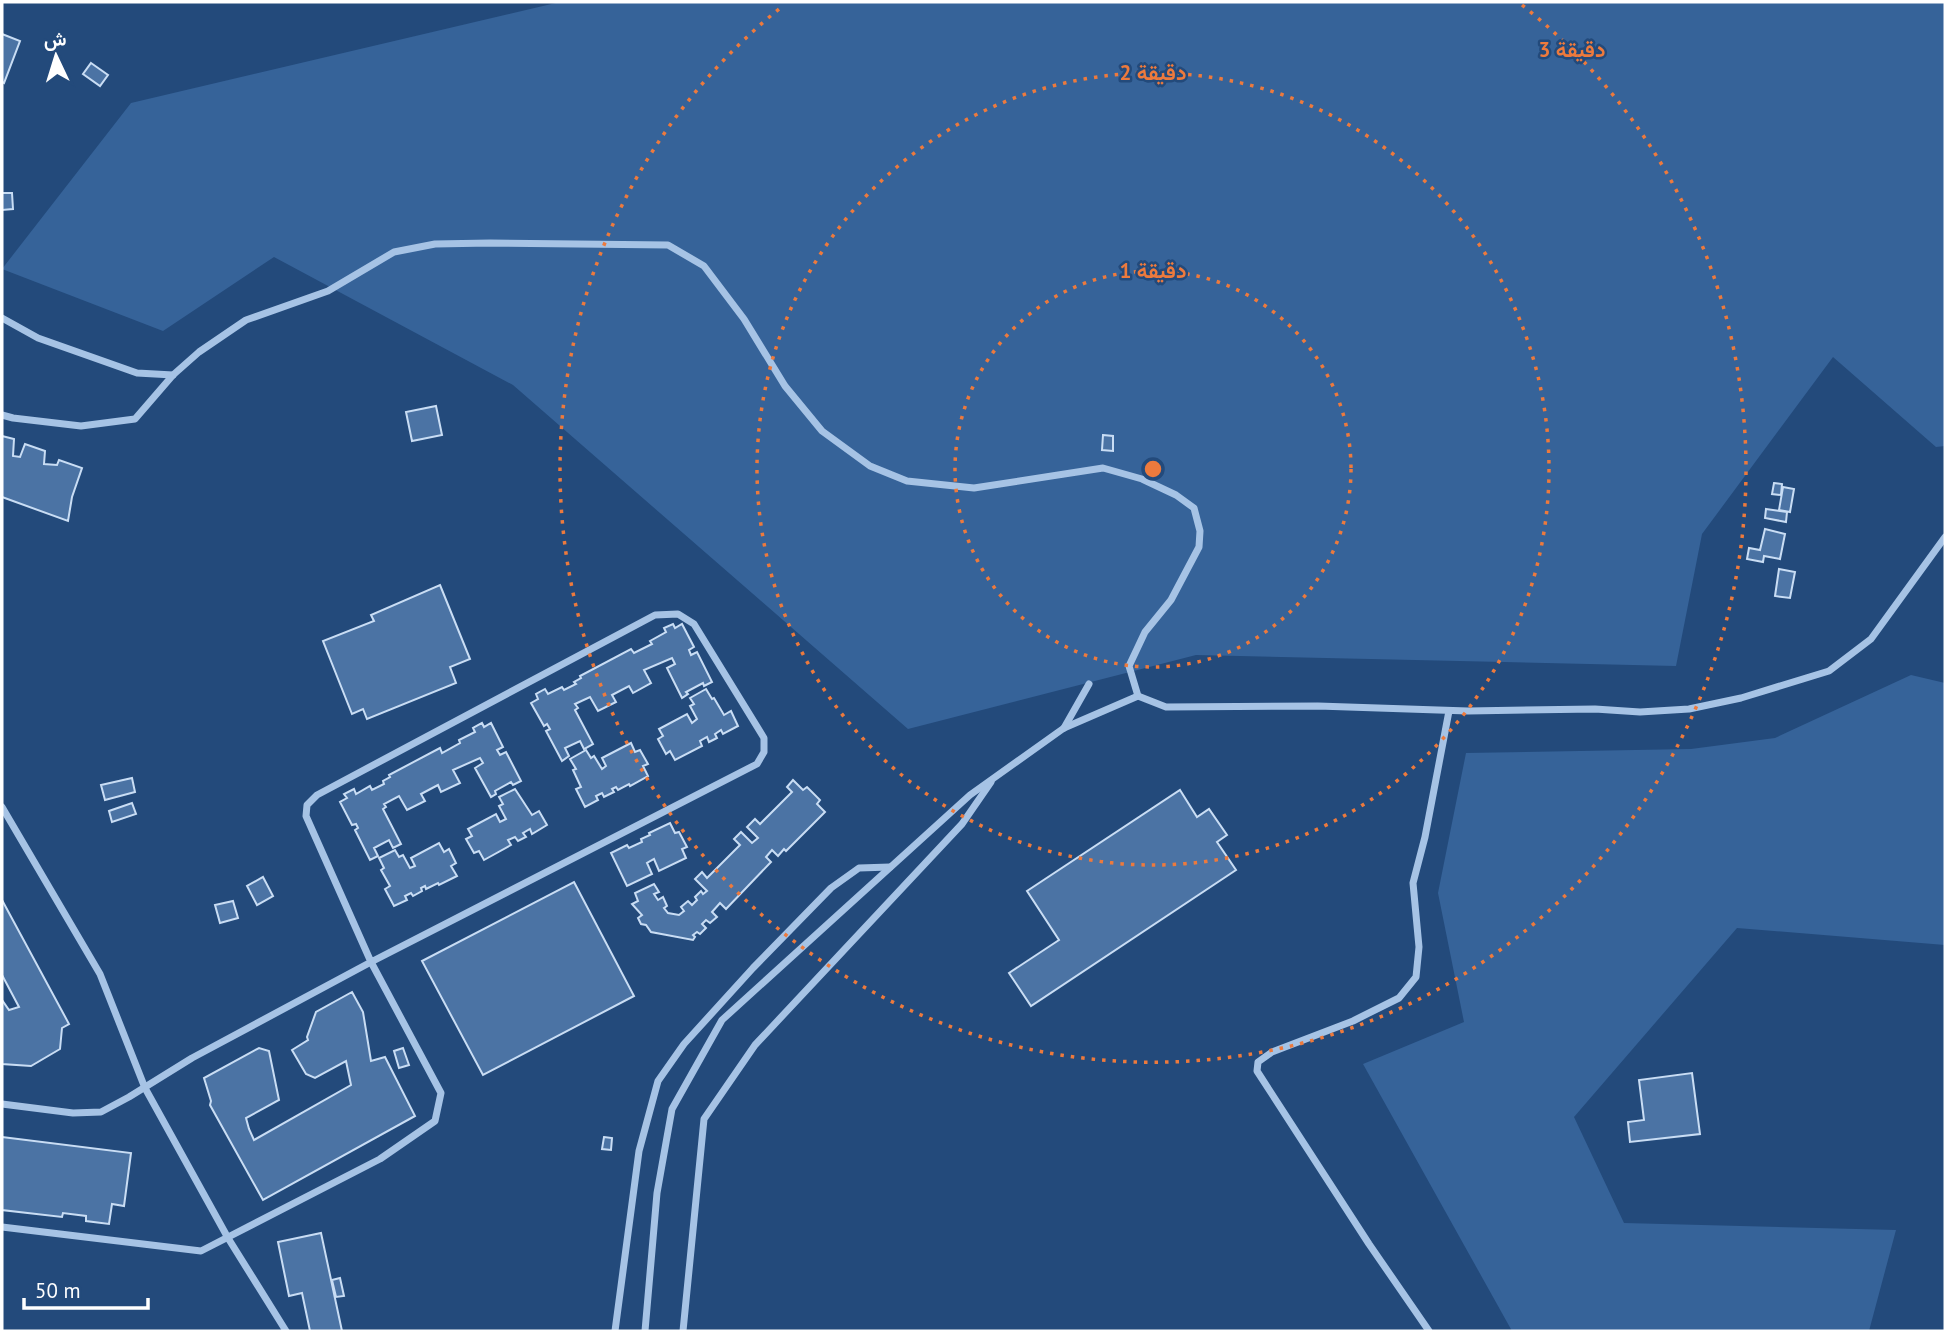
<svg xmlns="http://www.w3.org/2000/svg" width="1947" height="1333" font-family="'PT Sans',Vazirmatn,sans-serif">
	<rect width="100%" height="100%" fill="#234a7b"/>
	<g fill="#366399">
		<polygon points="560,2 1945,2 1945,446 1936,447 1833,357 1702,534 1676,666 1196,655 908,729 513,385 274,257 163,331 2,269 131,103"/>
		<polygon points="1911,675 1945,683 1945,945 1737,928 1574,1117 1624,1223 1896,1230 1869,1331 1512,1331 1363,1064 1464,1022 1438,893 1466,753 1691,749 1775,738"/>
	</g>
	<g fill="#4b73a4" stroke="#c9ddf4" stroke-width="2">
		<polygon points="2,34 20,41 4,83 2,82"/>
		<polygon points="91,63 108,75 100,86 83,74"/>
		<polygon points="2,193 12,193 13,209 2,210"/>
		<polygon points="436,406 442,435 412,441 406,412"/>
		<polygon points="1103,435 1113,436 1113,451 1102,450"/>
		<polygon points="2,436 14,439 13,456 20,457 25,444 45,451 44,464 57,465 59,460 82,468 72,497 68,521 2,497"/>
		<polygon points="1774,483 1782,484 1781,495 1772,494"/>
		<polygon points="1783,487 1794,489 1790,512 1779,510"/>
		<polygon points="1766,509 1787,512 1786,522 1765,518"/>
		<polygon points="1765,529 1785,534 1780,559 1764,556 1763,562 1747,559 1749,548 1760,550"/>
		<polygon points="1779,569 1795,572 1790,598 1775,596"/>
		<polygon points="440,585 470,659 450,667 456,683 367,719 363,709 352,714 323,641 374,621 371,615"/>
		<polygon points="673,624 675,628 682,624 694,647 689,650 691,655 697,652 712,682 704,686 703,683 686,692 688,694 682,698 667,668 675,664 672,658 644,670 651,683 633,693 629,686 612,695 616,702 598,711 590,697 575,704 578,708 575,710 593,744 584,749 580,741 565,748 569,756 562,761 546,731 550,729 547,724 544,726 531,703 538,699 536,694 545,689 548,694 562,687 564,690 576,684 574,682 581,678 580,676 631,649 634,653 652,644 650,641 666,632 664,628"/>
		<polygon points="706,689 712,699 714,698 724,715 731,711 738,726 723,734 721,730 715,734 717,738 709,742 707,737 700,741 702,746 675,760 670,751 666,754 658,739 663,736 659,729 687,714 692,723 697,719 690,706 694,704 690,698"/>
		<polygon points="482,723 484,727 491,723 503,747 497,750 500,755 506,752 521,781 513,785 511,782 495,791 496,794 491,797 475,768 483,763 480,758 453,770 460,783 441,792 438,785 421,794 425,801 407,810 399,796 384,804 386,807 383,809 401,844 393,848 389,840 374,848 378,856 370,860 355,830 358,828 356,824 352,825 340,802 347,798 344,794 354,789 356,794 370,786 372,790 384,784 383,781 390,777 389,775 440,748 442,753 460,743 459,740 475,732 473,728"/>
		<polygon points="631,743 635,752 640,750 648,764 643,766 648,776 630,786 629,784 618,790 616,787 612,789 614,792 604,797 602,793 596,796 598,800 585,807 576,789 581,787 573,770 576,769 570,759 586,750 591,758 594,756 602,769 606,766 602,758"/>
		<polygon points="132,778 135,792 105,800 101,785"/>
		<polygon points="793,780 803,790 807,787 820,800 817,804 825,812 786,851 784,849 778,856 772,850 766,857 771,862 726,909 720,903 712,912 717,917 710,923 706,920 702,924 706,928 700,934 697,932 693,935 695,937 693,940 651,932 646,925 641,924 638,918 642,915 632,904 638,901 635,893 654,884 659,892 654,894 658,900 663,897 667,906 664,908 668,913 679,915 684,911 681,907 688,901 692,905 697,900 695,897 701,891 703,894 707,891 695,879 702,872 707,878 740,845 734,839 741,832 752,843 758,838 747,827 755,819 760,824 792,792 787,787"/>
		<polygon points="515,789 532,815 539,811 547,825 532,834 530,829 523,833 526,837 518,841 515,837 508,840 511,845 484,860 479,851 474,853 466,839 472,836 468,829 496,814 500,822 506,819 499,806 503,804 499,797"/>
		<polygon points="1180,790 1197,817 1209,809 1227,835 1217,842 1236,870 1031,1006 1009,973 1059,940 1027,891"/>
		<polygon points="132,803 136,814 112,822 109,811"/>
		<polygon points="670,823 675,833 679,832 687,847 682,849 686,858 659,871 654,859 647,863 652,874 627,886 611,853 627,845 629,848 642,842 641,839 650,835 649,833"/>
		<polygon points="439,843 444,852 449,849 456,863 451,866 457,876 439,885 438,883 426,889 425,886 421,888 422,891 413,896 411,893 405,896 407,900 394,906 385,889 390,886 381,870 384,868 379,858 395,850 399,857 403,855 410,868 415,866 411,858"/>
		<polygon points="263,877 273,896 257,905 247,886"/>
		<polygon points="574,882 634,996 483,1075 422,961"/>
		<polygon points="2,900 69,1024 62,1028 60,1049 31,1066 2,1064 2,1000 9,1010 19,1007 2,975"/>
		<polygon points="233,901 238,918 220,923 215,905"/>
		<polygon points="352,992 363,1012 371,1061 385,1057 415,1116 263,1200 210,1105 211,1101 204,1078 259,1048 269,1051 279,1100 246,1118 249,1129 254,1140 351,1085 346,1061 315,1078 306,1074 292,1050 308,1040 307,1037 316,1012"/>
		<polygon points="403,1048 409,1065 399,1068 394,1051"/>
		<polygon points="1692,1073 1700,1134 1630,1142 1628,1122 1644,1120 1639,1080"/>
		<polygon points="2,1137 131,1153 124,1206 112,1204 109,1224 86,1221 86,1216 63,1213 62,1217 2,1210"/>
		<polygon points="604,1137 612,1138 611,1150 602,1149"/>
		<polygon points="321,1233 342,1331 310,1331 302,1293 289,1296 278,1242"/>
		<polygon points="340,1278 344,1296 336,1297 332,1280"/>
	</g>
	<g fill="none" stroke-linecap="round" stroke-linejoin="round">
		<g stroke="#a6c3e5" stroke-width="7">
			<polyline points="2,318 38,338 137,373 173,375"/>
			<polyline points="2,415 13,418 81,426 135,419 173,375 199,352 246,320 328,291 394,252 435,244 490,243 668,245 704,266 744,319 785,386 822,431 870,466 907,481 974,488 1103,468 1142,479 1176,495 1194,508 1200,531 1199,547 1171,600 1145,632 1129,666 1138,696 1166,707 1318,706 1468,711 1595,709 1640,712 1689,709 1741,698 1829,671 1871,639 1945,537"/>
			<polyline points="1064,728 1089,684"/>
			<polyline points="2,807 100,974 145,1088 228,1238 286,1331"/>
			<polyline points="2,1104 73,1113 101,1112 129,1097 192,1058 371,962 757,764 764,752 764,738 694,624 678,614 655,615 317,795 307,805 306,816 371,962 441,1093 435,1121 380,1159 201,1251 2,1227"/>
			<polyline points="615,1331 639,1151 658,1081 684,1044 753,968 831,888 859,868 890,867"/>
			<polyline points="645,1331 657,1193 672,1109 722,1020 970,795 1064,728 1138,696"/>
			<polyline points="683,1331 704,1119 755,1045 962,824 991,782"/>
			<polyline points="1429,1331 1369,1244 1257,1071 1258,1062 1272,1052 1353,1021 1399,998 1416,977 1419,947 1413,883 1425,837 1449,711"/>
		</g>
	</g>
	<g fill="none" stroke="#ed7a3d" stroke-width="3.5" stroke-dasharray="3.5 7">
		<circle cx="1153" cy="469" r="198"/>
		<circle cx="1153" cy="469" r="396"/>
		<path d="M1522 5A593 593 0 1 1 784 5"/>
	</g>
	<circle cx="1153" cy="469" r="10" fill="#ed7a3d" stroke="#234a7b" stroke-width="3.5"/>
	<g font-size="21" text-anchor="middle" font-weight="bold" fill="#ed7a3d" stroke="#234a7b" stroke-width="5" stroke-linejoin="round" paint-order="stroke">
		<text x="1572" y="57">3 دقيقة</text>
		<text x="1153" y="80">2 دقيقة</text>
		<text x="1153" y="278">1 دقيقة</text>
	</g>
	<rect width="1947" height="1333" fill="none" stroke="#ffffff" stroke-width="7"/>
	<g transform="translate(56 56) rotate(356)" stroke="#234a7b" stroke-width="5" paint-order="stroke">
	<path d="M0-5L12 26L0 18L-12 26Z" fill="#ffffff"/>
	<text y="-10" font-size="19" font-weight="bold" text-anchor="middle" fill="#ffffff">ش</text>
	</g>
	<path d="M24 1298v10h124v-10" fill="none" stroke="#ffffff" stroke-width="3.5"/>
	<text x="35" y="1298" font-size="21" fill="#ffffff" stroke="#234a7b" stroke-width="5" paint-order="stroke">50 m</text>
</svg>
